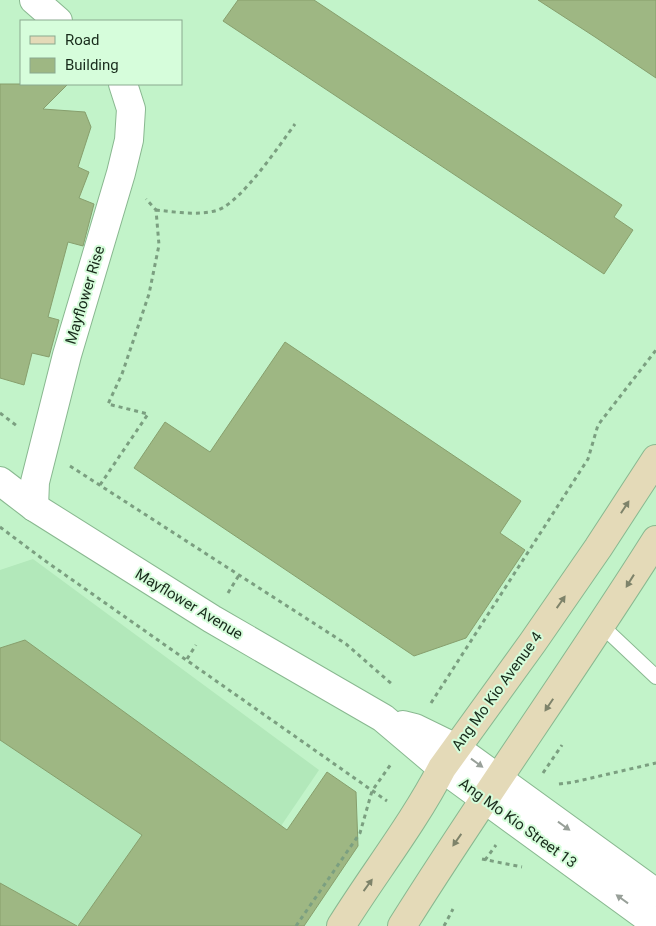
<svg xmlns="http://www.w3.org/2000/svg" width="656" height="926" font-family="Roboto,sans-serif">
	<rect width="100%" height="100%" fill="#c2f3c9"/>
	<polygon fill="#b2e8ba" points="33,559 319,770 213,926 0,926 0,570"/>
	<g fill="#9eb783" stroke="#879f6d">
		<polygon points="238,0 314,0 622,205 614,217 633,230 604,274 223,21"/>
		<polygon points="538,0 656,0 656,78 595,37"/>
		<polygon points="0,84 68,84 43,109 85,112 91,127 78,167 89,172 79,198 94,204 83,246 68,242 48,317 59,320 49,357 32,353 24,385 0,378"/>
		<polygon points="285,342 521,501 500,533 525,550 466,638 414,656 134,468 165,422 210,452"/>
		<polygon points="25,640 287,830 327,772 356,792 358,846 304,926 78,926 142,835 0,740 0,648"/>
		<polygon points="0,883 77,926 0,926"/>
	</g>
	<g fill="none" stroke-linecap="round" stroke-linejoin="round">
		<defs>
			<polyline id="lane" points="602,626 656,677"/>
			<g id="street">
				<polyline points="34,0 58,21"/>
				<polyline points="0,481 34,507 212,619 383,718 442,768 656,924"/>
				<polyline points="34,507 35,482 67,355 121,173 129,140 131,109 123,84"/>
				<polyline points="403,725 415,728 456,748 656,893"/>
			</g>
			<g id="secondary">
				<path d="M341,926C374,873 413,824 442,768L533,642L598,548L656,459"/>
				<path d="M402,926C484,795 574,670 656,540"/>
			</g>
		</defs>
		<use href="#lane" stroke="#89b890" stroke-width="16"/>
		<use href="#street" stroke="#89b890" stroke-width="30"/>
		<use href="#secondary" stroke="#89b890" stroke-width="30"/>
		<g stroke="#7b9f80" stroke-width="3" stroke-dasharray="4 4" stroke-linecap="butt">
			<path d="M156,210C176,212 199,216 218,210C242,201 279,146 295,124"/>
			<polyline points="0,413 17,426"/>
			<polyline points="70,466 346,644 393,685"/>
			<polyline points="100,485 148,414 108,404 122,374 149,294 159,245 156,210 146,199"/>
			<polyline points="0,527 44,560 387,801"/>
			<polyline points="228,593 239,575"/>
			<polyline points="187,659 196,645"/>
			<polyline points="431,703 588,459 598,425 656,350"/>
			<polyline points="543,773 562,745"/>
			<polyline points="559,784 574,782 656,763"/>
			<polyline points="482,859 522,867"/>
			<polyline points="485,860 496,845"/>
			<polyline points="296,926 360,833 372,791 391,764"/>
			<polyline points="444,926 453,909"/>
		</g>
		<use href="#lane" stroke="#fff" stroke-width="14"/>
		<use href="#street" stroke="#fff" stroke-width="28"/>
		<use href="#secondary" stroke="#e4dab8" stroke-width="28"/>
	</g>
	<defs><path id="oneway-solid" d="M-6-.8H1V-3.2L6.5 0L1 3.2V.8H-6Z" transform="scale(1.25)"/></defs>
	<g fill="#7e836a">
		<use href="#oneway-solid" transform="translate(625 507) rotate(-57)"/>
		<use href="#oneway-solid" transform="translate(630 581) rotate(122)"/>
		<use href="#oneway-solid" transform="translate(561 602) rotate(-55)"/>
		<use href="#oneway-solid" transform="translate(549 705) rotate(124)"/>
		<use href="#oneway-solid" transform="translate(457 840) rotate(125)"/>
		<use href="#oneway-solid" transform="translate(368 885) rotate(-54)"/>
	</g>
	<g fill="#98a099">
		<use href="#oneway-solid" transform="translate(477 763) rotate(36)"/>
		<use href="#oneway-solid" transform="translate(564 826) rotate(36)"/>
		<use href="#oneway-solid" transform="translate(622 899) rotate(-144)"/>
	</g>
	<g text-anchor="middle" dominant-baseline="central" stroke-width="4" stroke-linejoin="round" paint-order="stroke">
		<g font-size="15" fill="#192c1c" stroke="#d6fddb">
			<text transform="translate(85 295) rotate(-73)">Mayflower Rise</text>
			<text transform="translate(189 604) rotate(31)">Mayflower Avenue</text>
			<text transform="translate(497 691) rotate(-54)">Ang Mo Kio Avenue 4</text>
			<text transform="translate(518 823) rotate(36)">Ang Mo Kio Street 13</text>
		</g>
	</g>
	<rect x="20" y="20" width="162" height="65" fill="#d6fddb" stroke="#8aa98f"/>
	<rect x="30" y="36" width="25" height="8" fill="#e4dab8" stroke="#8aa98f"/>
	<text x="65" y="45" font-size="15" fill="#192c1c">Road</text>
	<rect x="30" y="58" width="25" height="15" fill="#9eb783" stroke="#8aa98f"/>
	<text x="65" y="70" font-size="15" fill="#192c1c">Building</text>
</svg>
